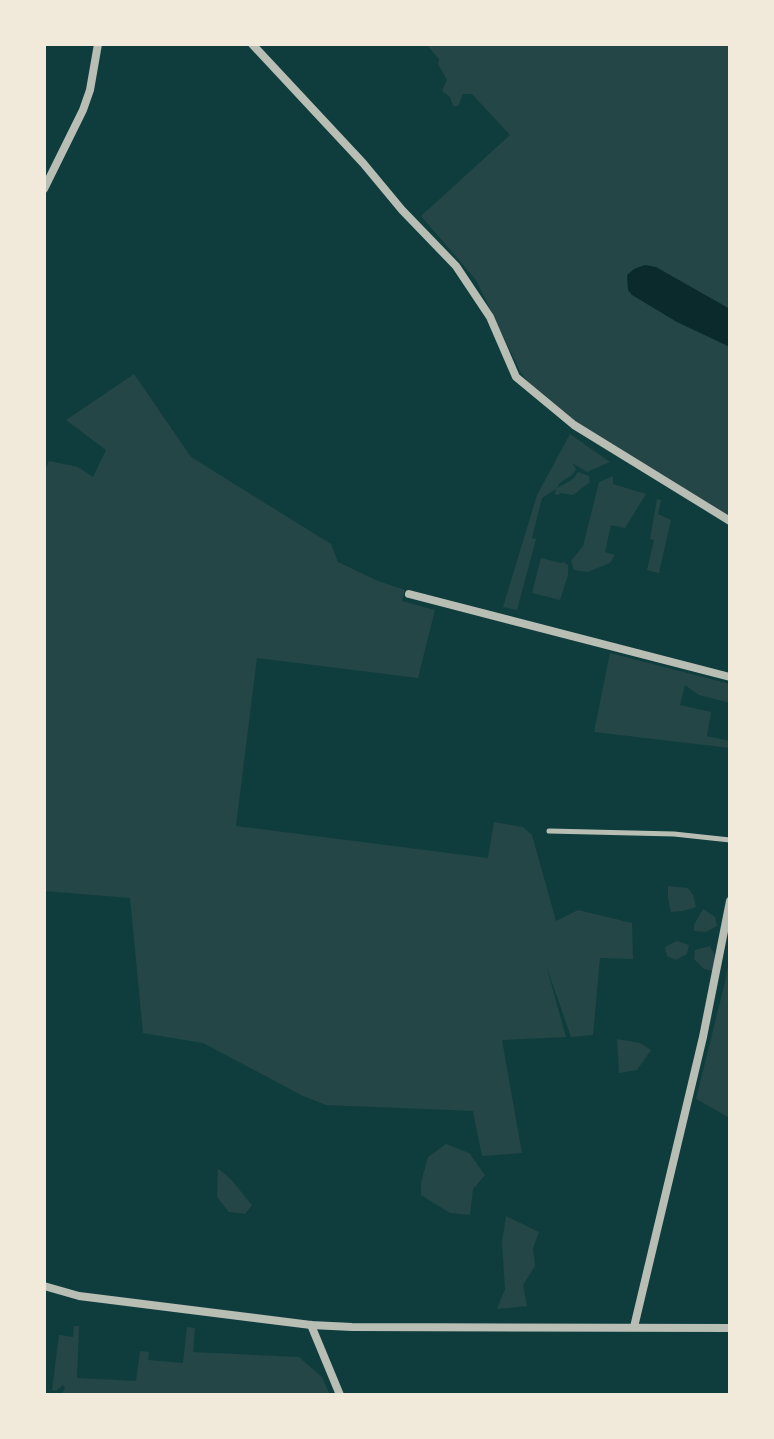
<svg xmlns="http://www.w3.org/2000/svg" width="774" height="1439" font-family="'DM Sans',sans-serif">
	<rect width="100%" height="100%" fill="#0f3d3e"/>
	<g fill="#244646">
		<polygon points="426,44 730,44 730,517 577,423 530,384 521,373 476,280 421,216 510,135 472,94 463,94 458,106 453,106 450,97 442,91 447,80 438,64 439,59"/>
		<polygon points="134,374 191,457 331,544 338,562 378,581 405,590 402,601 435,610 418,678 257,658 236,826 488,858 494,822 523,827 532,835 556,921 578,910 632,923 633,959 600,958 593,1035 571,1037 546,965 566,1037 502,1040 522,1153 482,1156 473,1111 326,1105 303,1096 203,1043 143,1033 130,898 44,891 44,472 49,461 78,467 93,477 106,450 66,420"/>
		<path d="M570,434L610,462L587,472L572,463L576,469C572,479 561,478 557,488L573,479L578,472L589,476L590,482L573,495L561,493L558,495L555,494L556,489L542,498L532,538L536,539L517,610L503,607L537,495Z"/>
		<polygon points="613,476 613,484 646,494 625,528 611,525 605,552 615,555 610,563 588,572 574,570 571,561 583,546 599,482"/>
		<polygon points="657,499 661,500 658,514 671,520 659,573 647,570 654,540 650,539"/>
		<polygon points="541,558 561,563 564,562 568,565 568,575 560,600 532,593"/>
		<polygon points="610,653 730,684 730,703 699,695 685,685 680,705 711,712 707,736 730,741 730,748 594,732"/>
		<polygon points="668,886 688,888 693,895 696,907 683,911 671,912 668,898"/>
		<polygon points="703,909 715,917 717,926 706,932 694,931 694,925"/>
		<polygon points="677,941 689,945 687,954 676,960 667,956 665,947"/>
		<polygon points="710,946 715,956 714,971 704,969 694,959 695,950"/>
		<polygon points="730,954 730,1118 696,1099 725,982"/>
		<polygon points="617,1039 640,1043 651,1050 637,1070 619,1073"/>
		<polygon points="446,1144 469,1153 485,1175 473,1189 470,1215 450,1213 421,1195 421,1183 428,1157"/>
		<path d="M218,1169C234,1179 239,1191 252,1205L245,1214L229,1212L217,1197Z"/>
		<polygon points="506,1216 539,1232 533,1248 535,1266 523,1285 527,1306 497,1309 505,1289 502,1242"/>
		<polygon points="74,1326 79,1326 77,1378 136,1381 140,1351 149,1352 148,1360 183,1363 187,1327 195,1328 193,1352 299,1357 322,1377 330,1395 61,1395 65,1388 63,1385 56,1391 52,1390 59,1335 73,1337"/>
	</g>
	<polygon fill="#0a2a2b" points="645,265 656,267 730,309 730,347 677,322 632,295 628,290 627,275 634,269"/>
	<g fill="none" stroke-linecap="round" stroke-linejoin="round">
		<polyline stroke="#b8beb3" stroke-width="5" points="549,831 674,834 730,840"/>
		<g stroke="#b8beb3" stroke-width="8">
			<polyline points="252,44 363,163 402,210 456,266 490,317 516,377 574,425 730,521"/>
			<polyline points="44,189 83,110 90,90 98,44"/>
			<polyline points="409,594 730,677"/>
			<polyline points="44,1286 79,1296 311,1325 352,1327 730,1328"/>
			<polyline points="311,1325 340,1395"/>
			<polyline points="634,1327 703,1037 730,901"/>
		</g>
	</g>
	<rect width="774" height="1439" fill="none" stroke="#f1e9da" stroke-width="92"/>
</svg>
